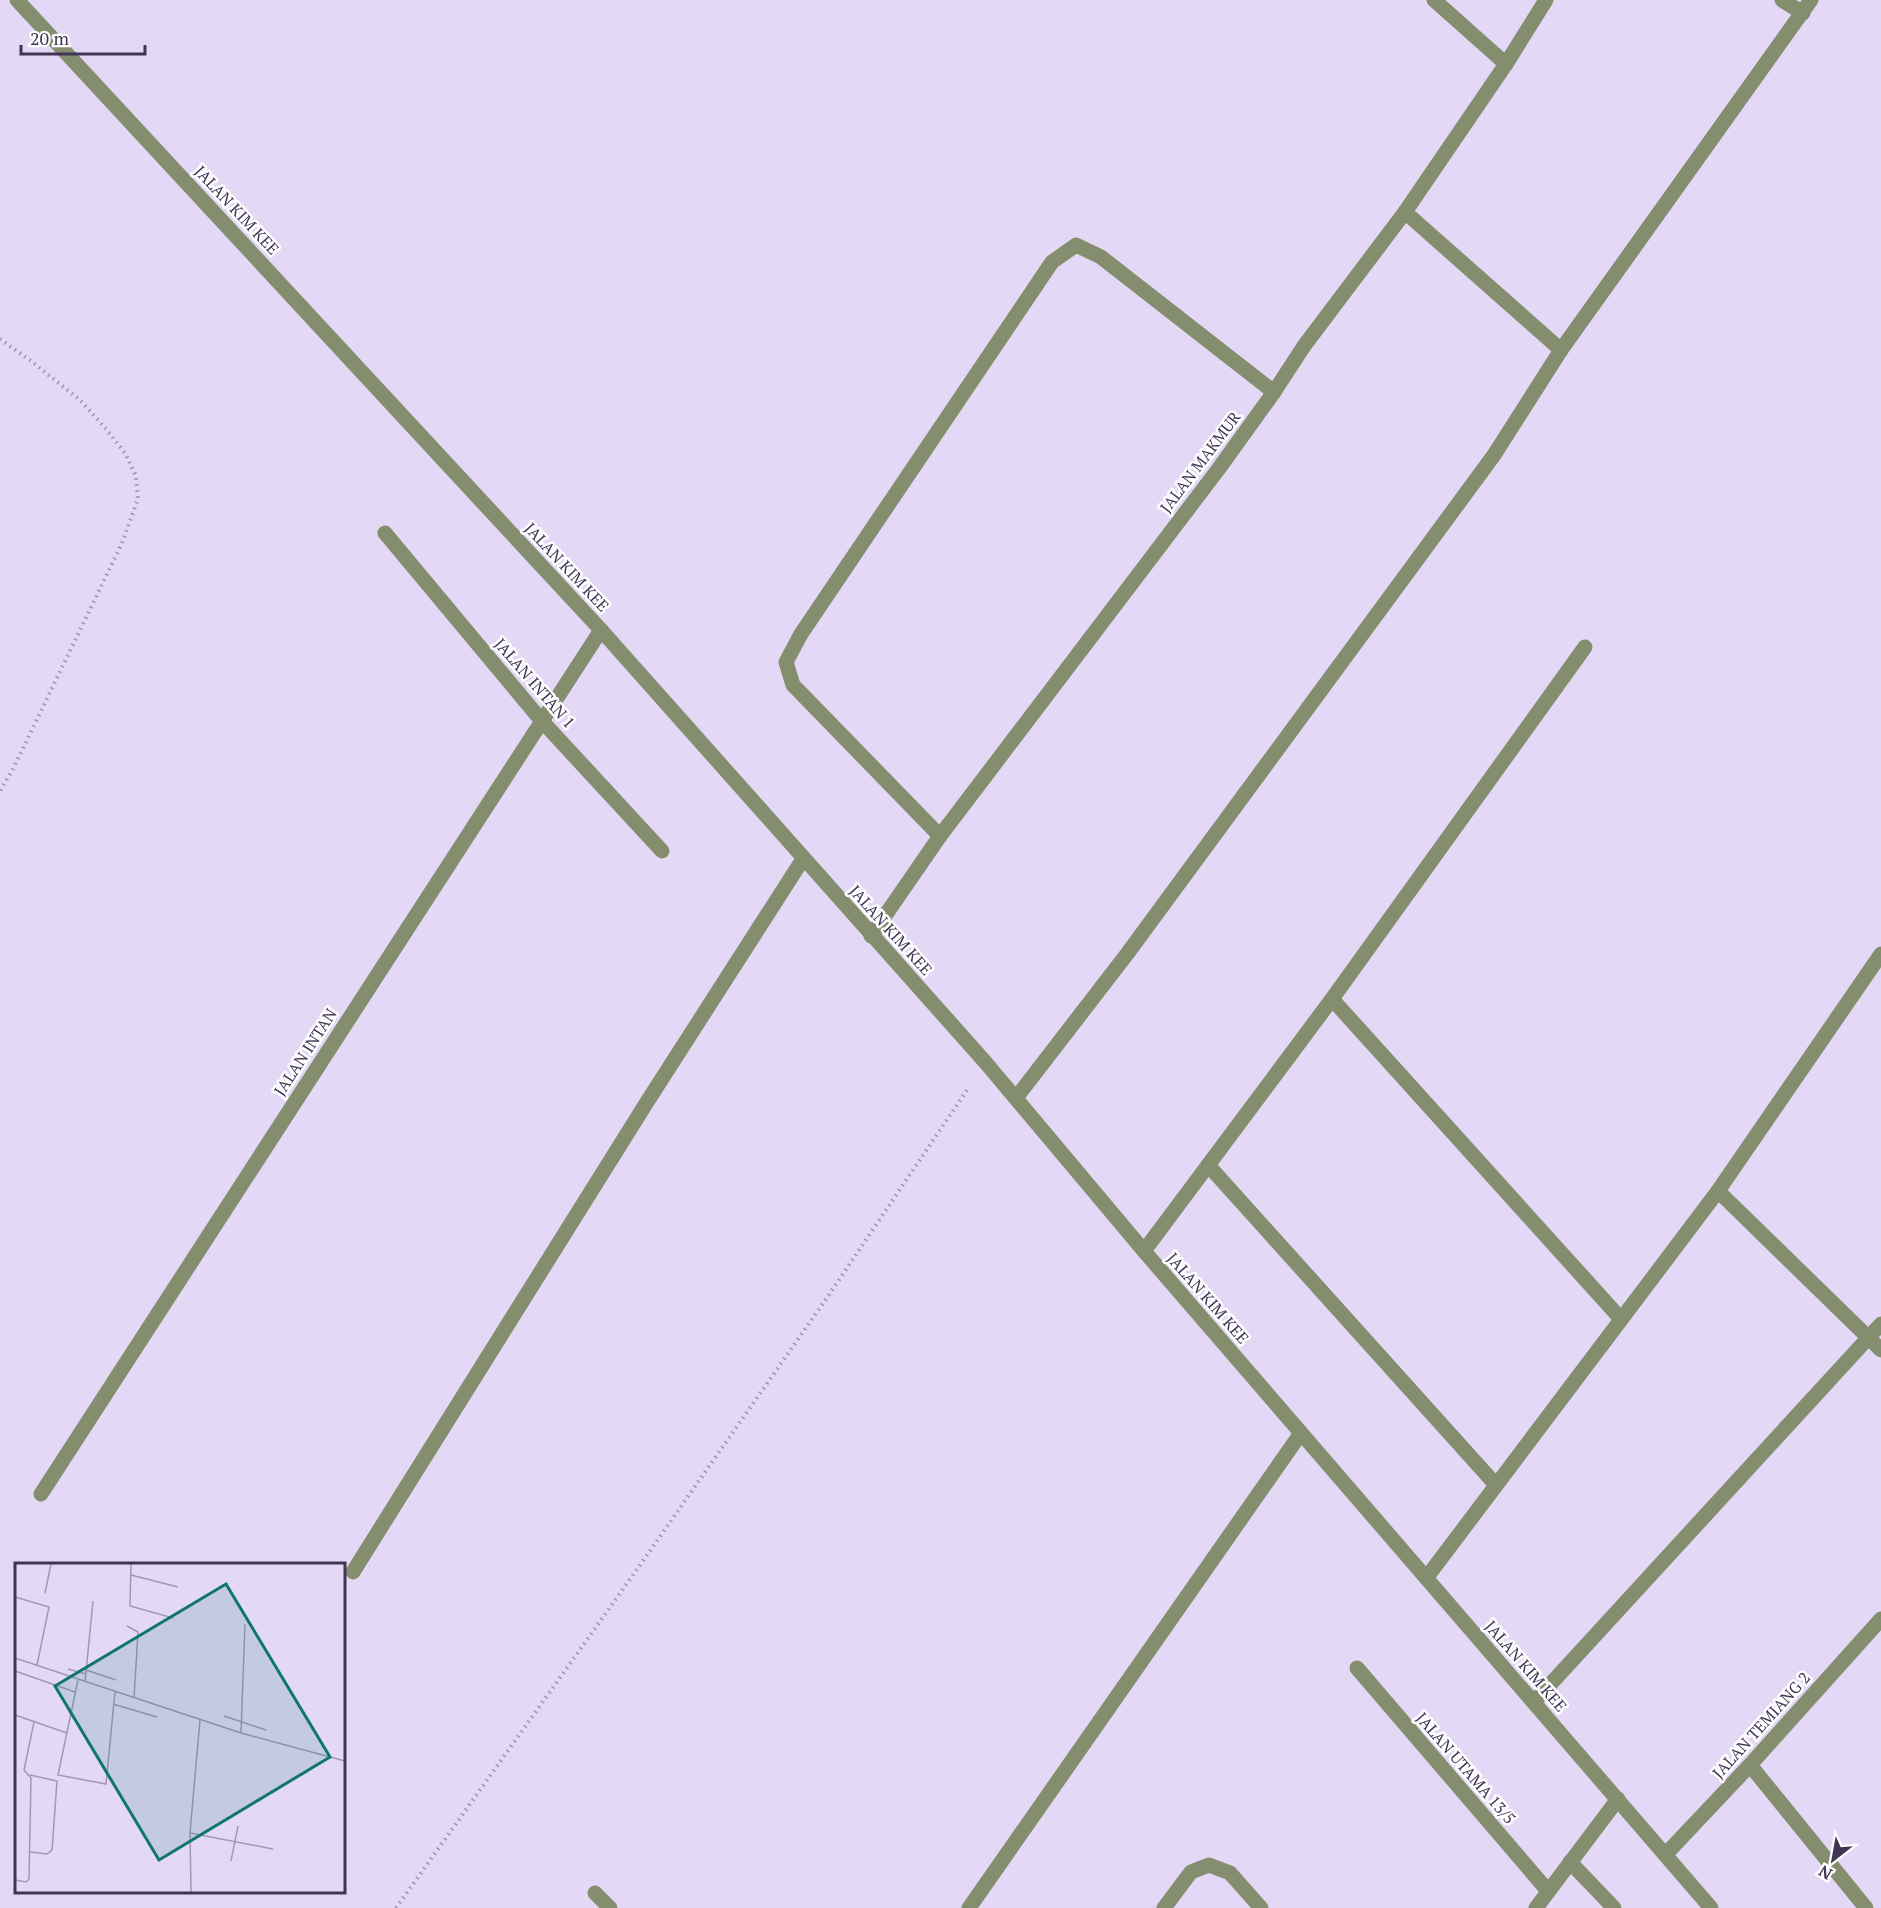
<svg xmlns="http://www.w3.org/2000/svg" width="1881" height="1908" font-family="'PT Serif',serif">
	<rect width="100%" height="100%" fill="#e3d9f6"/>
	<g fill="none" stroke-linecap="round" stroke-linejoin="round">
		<g stroke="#9e93b1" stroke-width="4" stroke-dasharray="1.5 4.5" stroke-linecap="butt">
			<polyline points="0,339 31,361 80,400 106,429 125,453 136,476 138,499 122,543 13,769 0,791"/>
			<polyline points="396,1908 638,1568 824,1302 969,1087"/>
		</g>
		<g stroke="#848e6e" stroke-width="15">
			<polyline points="17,0 601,630 986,1063 1144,1251 1711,1908"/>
			<polyline points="1434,0 1506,64"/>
			<polyline points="1782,0 1803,13"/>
			<polyline points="1405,212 1561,350"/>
			<polyline points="385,533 541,720 662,851"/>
			<polyline points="940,836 793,685 786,662 801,634 1052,262 1076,245 1101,257 1274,392"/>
			<polyline points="871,936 940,836 1220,467 1274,392 1304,346 1405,212 1506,64 1546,0"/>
			<polyline points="1332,999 1621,1319"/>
			<polyline points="1016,1098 1127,954 1494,455 1561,350 1811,0"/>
			<polyline points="1208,1165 1496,1485"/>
			<polyline points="1718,1191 1881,1350"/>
			<polyline points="1144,1251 1332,999 1585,647"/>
			<polyline points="41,1494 601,630"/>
			<polyline points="353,1572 647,1102 803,859"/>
			<polyline points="1427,1577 1718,1191 1881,954"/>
			<polyline points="1357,1668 1548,1891"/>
			<polyline points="1534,1702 1881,1324"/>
			<polyline points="1750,1765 1866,1908"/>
			<polyline points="1666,1854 1750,1765 1881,1619"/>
			<polyline points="1570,1862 1614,1908"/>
			<polyline points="595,1893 610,1908"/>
			<polyline points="969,1908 1301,1433"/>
			<polyline points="1164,1908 1191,1872 1209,1865 1230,1873 1261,1908"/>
			<polyline points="1536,1908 1618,1799"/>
		</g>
	</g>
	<g text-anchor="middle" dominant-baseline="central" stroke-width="5" stroke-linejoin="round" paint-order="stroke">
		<g font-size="16" fill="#413553" stroke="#fff">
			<text transform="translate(237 210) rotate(47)">JALAN KIM KEE</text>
			<text transform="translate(1200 462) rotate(-53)">JALAN MAKMUR</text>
			<text transform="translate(567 567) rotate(47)">JALAN KIM KEE</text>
			<text transform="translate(535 683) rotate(49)">JALAN INTAN 1</text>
			<text transform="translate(891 930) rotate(48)">JALAN KIM KEE</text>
			<text transform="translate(305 1052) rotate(-57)">JALAN INTAN</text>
			<text transform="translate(1208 1298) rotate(49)">JALAN KIM KEE</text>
			<text transform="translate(1526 1666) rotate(49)">JALAN KIM KEE</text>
			<text transform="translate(1761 1725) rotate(-48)">JALAN TEMIANG 2</text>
			<text transform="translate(1466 1768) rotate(49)">JALAN UTAMA 13/5</text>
		</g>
	</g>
	<g transform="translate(15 1563)">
		<rect width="330" height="330" fill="#e3d9f6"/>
		<path fill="none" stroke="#a297b5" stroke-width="1.5" d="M116,1L115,43L158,55M116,12L163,24M30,30L36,1M0,34L34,44L22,102M112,63L123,69L119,135M0,95L226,170L330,198M53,106L71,111M71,107L101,117M0,108L60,129M63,117L43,212L91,221L100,129M70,119L78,38M98,141L142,154M0,152L52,170M209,153L251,167M226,170L230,61M9,207L19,159M175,270L258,286M15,289L32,291L37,287L42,218L15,212M216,298L223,263M0,317L11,319L14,316L16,215L9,207M176,329L175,270L185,157"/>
		<path fill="#0f766e" fill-opacity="0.15" stroke="#0f766e" stroke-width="3" d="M211,21L315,194L144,297L40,123Z"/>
		<rect width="330" height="330" fill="none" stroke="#413553" stroke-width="3"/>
	</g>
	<g transform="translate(1833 1860) rotate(211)" stroke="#ffffff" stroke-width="4.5" paint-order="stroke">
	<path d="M0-4.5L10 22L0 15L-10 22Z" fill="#413553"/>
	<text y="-9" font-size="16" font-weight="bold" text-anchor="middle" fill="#413553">N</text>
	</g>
	<path d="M21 45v9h124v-9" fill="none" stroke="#413553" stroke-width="3"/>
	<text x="30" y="45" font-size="18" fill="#413553" stroke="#ffffff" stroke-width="4.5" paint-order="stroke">20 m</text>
</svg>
